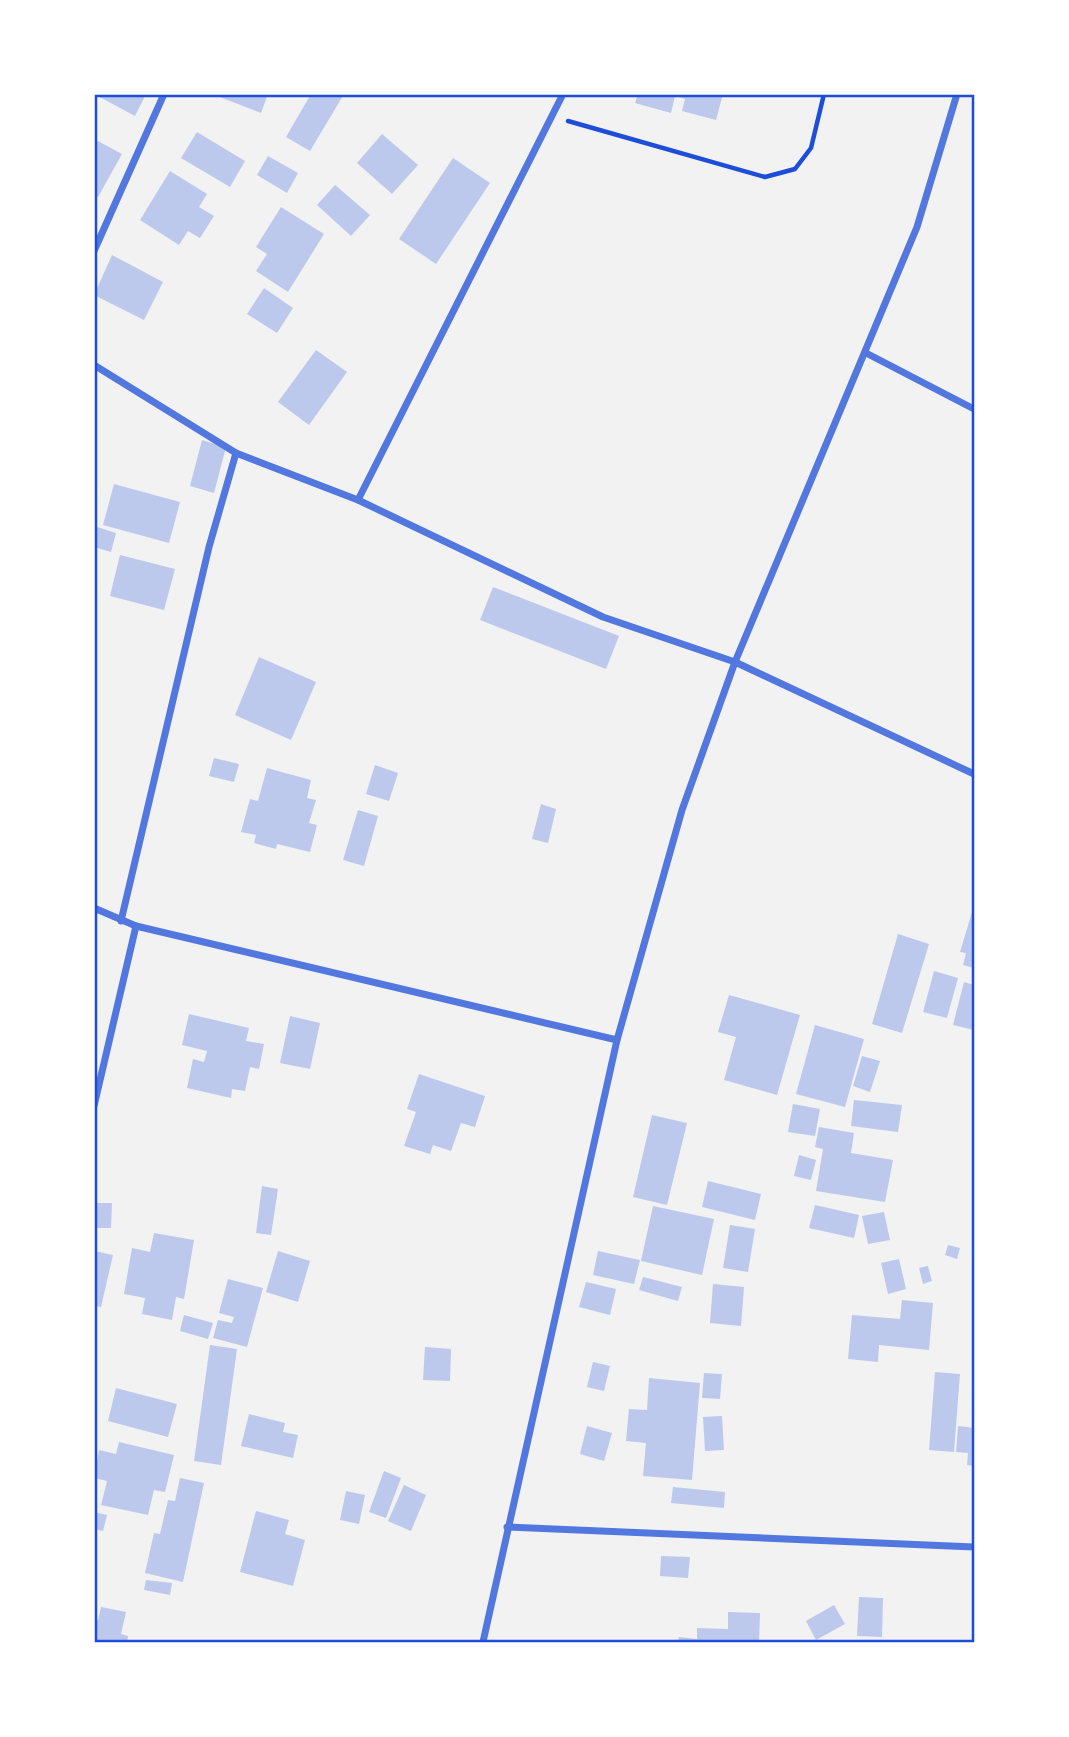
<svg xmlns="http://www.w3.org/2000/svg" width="1069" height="1737" font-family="Georgia,serif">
	<rect width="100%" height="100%" fill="#f2f2f2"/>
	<g fill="#bdc9ec">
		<polygon points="94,94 146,94 135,116"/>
		<polygon points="212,94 268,94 261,113"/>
		<polygon points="311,94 344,94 310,151 286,137"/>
		<polygon points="638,94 723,94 716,120 682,111 685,99 675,96 671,113 635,103"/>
		<polygon points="197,132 245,161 230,187 181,158"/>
		<polygon points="382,134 418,165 392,194 357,163"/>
		<polygon points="94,139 122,154 98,197 94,195"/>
		<polygon points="268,156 298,173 287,193 257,175"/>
		<polygon points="453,158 490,183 436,264 399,239"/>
		<polygon points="170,171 207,194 199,207 214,216 200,238 188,231 179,245 140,220"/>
		<polygon points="335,185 370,215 351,236 317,205"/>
		<polygon points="281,207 324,234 288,292 256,271 267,254 256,247"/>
		<polygon points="112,255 163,282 144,320 94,295"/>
		<polygon points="264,288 293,308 277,333 247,314"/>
		<polygon points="316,350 347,372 309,425 278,402"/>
		<polygon points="202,440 226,447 214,493 190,486"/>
		<polygon points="114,484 180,502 169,543 103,525"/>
		<polygon points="94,526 116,533 111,552 94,547"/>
		<polygon points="120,555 175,569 164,610 110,596"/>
		<polygon points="493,587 619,636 606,669 480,620"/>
		<polygon points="259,657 316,682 291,740 235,715"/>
		<polygon points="214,758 239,764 234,782 209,776"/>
		<polygon points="375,765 398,773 389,801 366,794"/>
		<polygon points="267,768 311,780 307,798 316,800 309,823 317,825 310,852 277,844 276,849 254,843 256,835 241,832 250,799 258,801"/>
		<polygon points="541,804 556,809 548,843 532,839"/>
		<polygon points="358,810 378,816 364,866 343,860"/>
		<polygon points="972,912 974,913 974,968 963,965 966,953 960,952"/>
		<polygon points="898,934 929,944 902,1033 872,1024"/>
		<polygon points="934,971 958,978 947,1018 923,1012"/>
		<polygon points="964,982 974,985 974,1030 953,1025"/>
		<polygon points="729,995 800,1015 777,1095 724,1080 736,1037 718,1032"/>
		<polygon points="189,1014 249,1028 246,1041 264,1044 259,1069 250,1067 245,1091 232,1089 231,1098 187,1088 193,1059 204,1062 207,1051 182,1045"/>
		<polygon points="290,1016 320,1023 310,1069 280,1063"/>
		<polygon points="815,1025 864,1039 845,1107 796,1094"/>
		<polygon points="862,1056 880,1061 870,1092 853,1086"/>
		<polygon points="419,1074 485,1096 475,1127 461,1123 451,1151 433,1145 430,1154 404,1146 416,1112 407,1109"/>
		<polygon points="854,1100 902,1105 898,1132 851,1126"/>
		<polygon points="793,1104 820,1109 815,1136 788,1132"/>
		<polygon points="652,1115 687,1123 667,1205 633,1197"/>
		<polygon points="819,1127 854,1133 851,1153 893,1160 885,1202 816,1191 823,1149 815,1147"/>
		<polygon points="799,1155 816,1160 811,1180 794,1176"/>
		<polygon points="708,1181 761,1194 755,1220 702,1207"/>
		<polygon points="262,1186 278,1189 271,1235 256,1233"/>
		<polygon points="94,1203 112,1203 111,1228 94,1228"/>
		<polygon points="815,1205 859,1215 854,1238 809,1228"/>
		<polygon points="653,1206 714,1219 702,1275 641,1261"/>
		<polygon points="884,1212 890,1240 868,1244 862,1216"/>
		<polygon points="730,1225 755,1229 748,1272 723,1268"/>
		<polygon points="154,1233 194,1240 184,1299 176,1297 172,1320 142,1314 145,1298 124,1294 132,1248 150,1252"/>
		<polygon points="948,1245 960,1248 957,1259 945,1255"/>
		<polygon points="94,1251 113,1255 101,1307 94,1306"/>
		<polygon points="278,1251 310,1261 298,1302 266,1292"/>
		<polygon points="598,1251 640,1260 634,1284 593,1275"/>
		<polygon points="899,1259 906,1289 888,1294 881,1263"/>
		<polygon points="928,1266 932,1281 923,1284 919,1268"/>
		<polygon points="643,1277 682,1287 678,1301 639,1290"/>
		<polygon points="228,1279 263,1288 247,1347 213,1338 218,1320 232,1323 234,1317 219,1313"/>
		<polygon points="586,1282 616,1289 610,1315 579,1307"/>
		<polygon points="713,1284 744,1287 741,1326 710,1323"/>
		<polygon points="902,1300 933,1303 929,1350 879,1345 878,1362 848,1359 852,1315 900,1319"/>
		<polygon points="184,1315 213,1323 208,1339 180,1331"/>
		<polygon points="210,1345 237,1349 221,1465 194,1461"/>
		<polygon points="425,1347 451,1349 450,1381 423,1380"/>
		<polygon points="593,1362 610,1366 604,1391 587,1387"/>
		<polygon points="935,1372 960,1374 954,1452 929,1450"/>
		<polygon points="704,1373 722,1374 720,1399 702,1398"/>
		<polygon points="649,1378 700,1383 692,1480 643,1476 646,1443 626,1441 629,1409 647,1410"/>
		<polygon points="116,1388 177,1404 168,1437 108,1421"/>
		<polygon points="249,1414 285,1423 283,1432 298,1435 293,1458 241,1446"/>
		<polygon points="722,1416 724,1450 705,1451 703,1417"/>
		<polygon points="587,1426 612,1433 604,1461 580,1454"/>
		<polygon points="958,1426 974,1428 974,1466 967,1465 968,1453 956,1452"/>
		<polygon points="119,1442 174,1455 165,1492 154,1490 148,1515 101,1505 107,1481 94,1478 99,1450 116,1454"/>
		<polygon points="384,1471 401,1478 386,1518 369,1512"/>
		<polygon points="180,1478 204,1483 183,1582 145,1573 154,1533 160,1534 168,1500 175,1501"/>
		<polygon points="404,1485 426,1495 411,1531 388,1521"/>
		<polygon points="673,1487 725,1492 724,1508 671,1503"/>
		<polygon points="346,1491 365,1495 359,1524 340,1520"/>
		<polygon points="256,1511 289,1520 285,1534 305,1540 293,1586 240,1572"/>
		<polygon points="94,1512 107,1515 103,1531 94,1529"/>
		<polygon points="661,1556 690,1557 688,1578 660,1576"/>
		<polygon points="146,1580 172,1583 170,1595 144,1590"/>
		<polygon points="859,1597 883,1598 882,1637 857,1636"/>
		<polygon points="834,1605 845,1624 816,1640 806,1621"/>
		<polygon points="101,1607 126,1612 121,1634 128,1636 127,1642 94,1642 94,1620 98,1620"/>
		<polygon points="728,1612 760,1613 759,1642 678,1642 679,1637 697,1639 697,1628 728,1629"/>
	</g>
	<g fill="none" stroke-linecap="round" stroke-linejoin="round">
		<polyline stroke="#1d4ed8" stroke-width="4.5" points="568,121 765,177 795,169 811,148 824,94"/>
		<g stroke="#5277de" stroke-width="7">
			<polyline points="94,251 164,94"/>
			<polyline points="866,353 974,409"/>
			<polyline points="94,365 236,453 358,500 603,617 735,662 974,774"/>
			<polyline points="358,500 563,94"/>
			<polyline points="94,908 136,926 617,1040"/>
			<polyline points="121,921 209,547 236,453"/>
			<polyline points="94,1106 136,926"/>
			<polyline points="507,1527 974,1547"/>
			<polyline points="483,1642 617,1040 682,810 735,662 917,227 957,94"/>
		</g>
	</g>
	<rect width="1069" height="1737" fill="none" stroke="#ffffff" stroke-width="192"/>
	<rect x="96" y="96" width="877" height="1545" fill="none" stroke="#1d4ed8" stroke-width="2.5"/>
</svg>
